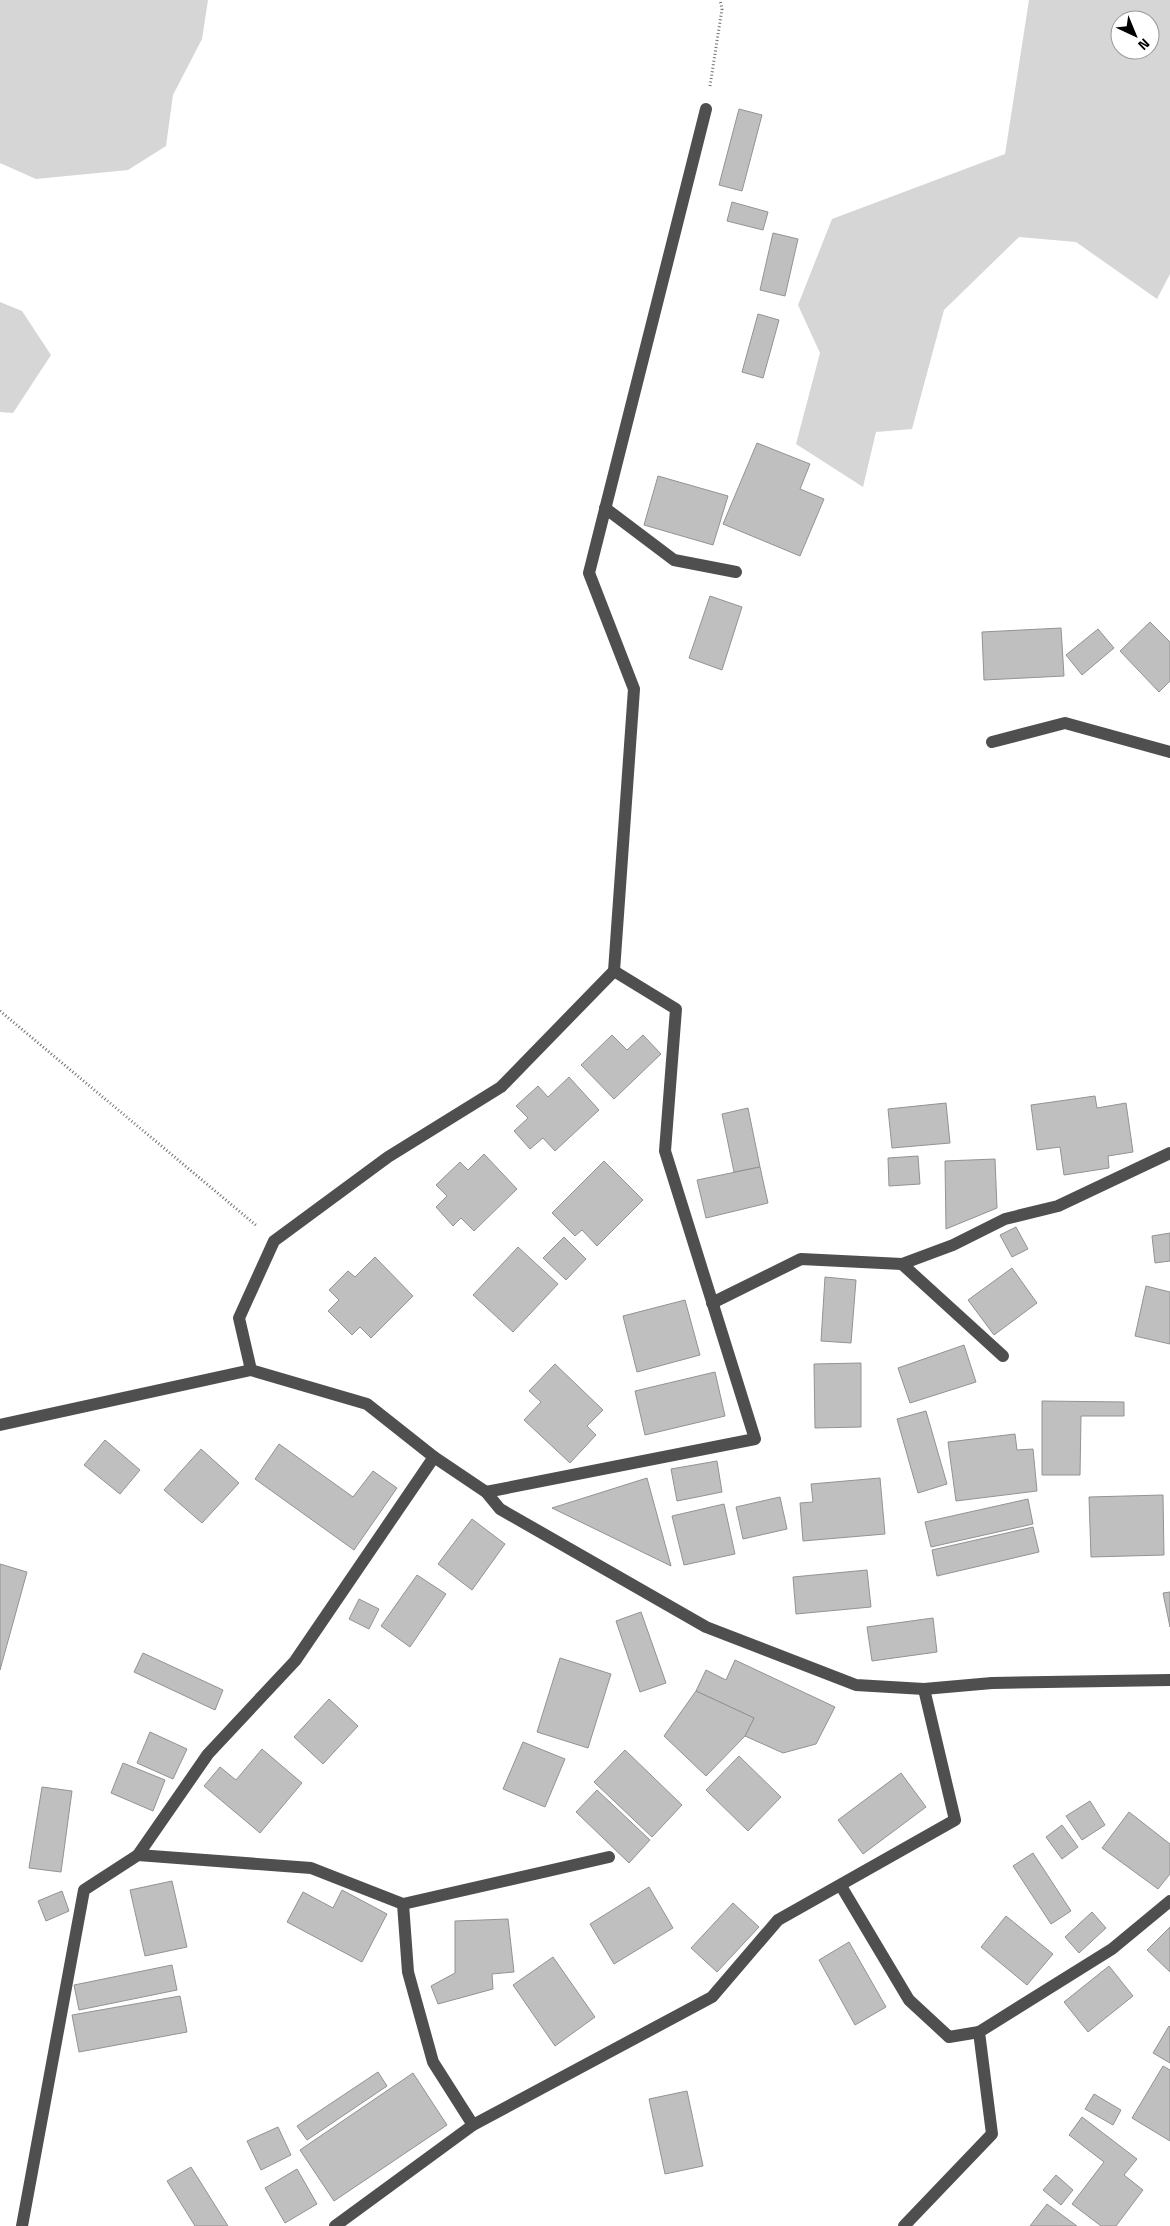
<svg xmlns="http://www.w3.org/2000/svg" width="1170" height="2226" font-family="'Titillium Web',sans-serif">
	<rect width="100%" height="100%" fill="#fff"/>
	<g fill="#d6d6d6" fill-rule="evenodd">
		<polygon points="0,0 208,0 202,39 173,95 166,146 128,170 36,179 0,163"/>
		<path d="M1029,0H1170V274L1157,299L1076,242L1019,237L944,310L912,429L876,432L863,487L796,444L820,353L798,305L832,219L1005,154ZM1120,20H1150V50H1120Z"/>
		<polygon points="0,302 22,311 51,355 13,413 0,412"/>
	</g>
	<g fill="#bfbfbf" stroke="#939393">
		<polygon points="739,109 762,115 742,191 719,185"/>
		<polygon points="732,202 768,212 763,230 727,221"/>
		<polygon points="773,233 798,239 785,296 760,290"/>
		<polygon points="758,314 779,320 763,378 742,372"/>
		<polygon points="757,443 810,464 800,489 824,499 800,556 723,524"/>
		<polygon points="658,476 728,496 713,545 644,525"/>
		<polygon points="710,596 742,607 722,670 689,658"/>
		<polygon points="1150,622 1170,642 1170,681 1159,692 1120,651"/>
		<polygon points="1061,628 1064,676 984,680 982,632"/>
		<polygon points="1098,629 1114,648 1082,675 1066,655"/>
		<polygon points="612,1035 627,1050 643,1035 661,1054 614,1099 581,1065"/>
		<polygon points="569,1077 599,1110 555,1151 543,1138 530,1149 514,1131 528,1118 516,1106 538,1086 548,1097"/>
		<polygon points="1095,1096 1097,1108 1126,1103 1133,1152 1108,1156 1109,1168 1064,1175 1060,1147 1037,1150 1031,1105"/>
		<polygon points="946,1103 950,1143 892,1148 888,1109"/>
		<polygon points="748,1108 760,1167 734,1172 722,1114"/>
		<polygon points="484,1154 517,1189 474,1231 461,1218 453,1226 436,1207 447,1196 436,1185 460,1162 468,1170"/>
		<polygon points="918,1156 920,1184 889,1186 888,1158"/>
		<polygon points="995,1159 997,1208 946,1229 945,1161"/>
		<polygon points="604,1161 643,1200 597,1246 582,1230 575,1236 552,1213"/>
		<polygon points="760,1167 768,1203 706,1218 697,1180"/>
		<polygon points="1016,1227 1028,1249 1012,1257 1000,1235"/>
		<polygon points="1170,1233 1170,1261 1155,1263 1152,1236"/>
		<polygon points="564,1237 586,1259 566,1280 543,1258"/>
		<polygon points="518,1247 558,1284 513,1332 473,1295"/>
		<polygon points="375,1257 413,1296 371,1338 360,1327 352,1335 328,1311 339,1300 329,1290 348,1271 355,1277"/>
		<polygon points="1012,1268 1037,1303 994,1335 968,1300"/>
		<polygon points="825,1277 856,1280 851,1343 821,1341"/>
		<polygon points="1146,1286 1170,1292 1170,1344 1135,1336"/>
		<polygon points="685,1300 700,1355 637,1372 623,1316"/>
		<polygon points="964,1345 976,1382 910,1403 898,1368"/>
		<polygon points="861,1363 861,1427 815,1428 814,1364"/>
		<polygon points="555,1364 603,1410 587,1426 596,1435 570,1463 524,1420 541,1402 529,1391"/>
		<polygon points="715,1372 725,1416 645,1435 635,1391"/>
		<polygon points="1042,1401 1124,1402 1124,1416 1081,1416 1080,1475 1042,1475"/>
		<polygon points="926,1411 947,1484 918,1493 897,1419"/>
		<polygon points="1015,1434 1017,1450 1033,1449 1037,1491 956,1501 948,1442"/>
		<polygon points="105,1440 140,1470 120,1494 84,1465"/>
		<polygon points="279,1444 353,1497 373,1471 397,1488 354,1550 255,1479"/>
		<polygon points="201,1449 239,1483 202,1523 164,1490"/>
		<polygon points="717,1461 722,1492 677,1501 671,1469"/>
		<polygon points="647,1478 671,1566 552,1508"/>
		<polygon points="880,1478 885,1534 803,1541 800,1503 813,1502 811,1484"/>
		<polygon points="1163,1495 1164,1555 1091,1557 1089,1497"/>
		<polygon points="780,1497 787,1529 743,1539 736,1507"/>
		<polygon points="1028,1499 1033,1524 931,1547 925,1522"/>
		<polygon points="724,1504 735,1554 684,1565 672,1516"/>
		<polygon points="472,1519 505,1544 472,1590 438,1564"/>
		<polygon points="1033,1527 1039,1552 937,1576 932,1550"/>
		<polygon points="0,1564 27,1572 0,1670"/>
		<polygon points="867,1570 871,1607 796,1614 793,1577"/>
		<polygon points="417,1575 446,1594 410,1647 381,1626"/>
		<polygon points="1170,1592 1170,1627 1163,1593"/>
		<polygon points="359,1599 379,1609 369,1629 349,1619"/>
		<polygon points="641,1612 666,1683 640,1692 616,1621"/>
		<polygon points="933,1618 937,1652 872,1661 867,1627"/>
		<polygon points="143,1653 223,1690 215,1710 134,1672"/>
		<polygon points="560,1658 611,1674 588,1748 537,1732"/>
		<polygon points="735,1660 835,1707 816,1744 783,1753 745,1736 754,1718 696,1691 706,1670 726,1680"/>
		<polygon points="696,1691 754,1718 745,1736 706,1776 664,1736"/>
		<polygon points="329,1699 358,1726 323,1764 294,1737"/>
		<polygon points="150,1732 187,1749 173,1779 137,1763"/>
		<polygon points="523,1742 565,1759 545,1807 503,1789"/>
		<polygon points="262,1749 302,1783 260,1833 204,1786 220,1767 236,1780"/>
		<polygon points="625,1750 682,1805 652,1837 594,1782"/>
		<polygon points="739,1756 781,1797 748,1831 706,1790"/>
		<polygon points="123,1763 165,1780 153,1811 111,1793"/>
		<polygon points="901,1773 926,1807 863,1854 838,1820"/>
		<polygon points="42,1787 72,1791 61,1872 29,1868"/>
		<polygon points="597,1790 650,1840 629,1863 576,1812"/>
		<polygon points="1090,1801 1105,1825 1082,1840 1066,1816"/>
		<polygon points="1129,1812 1170,1844 1170,1874 1158,1889 1102,1848"/>
		<polygon points="1062,1825 1078,1847 1062,1859 1046,1837"/>
		<polygon points="1033,1853 1071,1911 1051,1924 1013,1866"/>
		<polygon points="172,1881 187,1947 145,1956 130,1890"/>
		<polygon points="649,1887 673,1928 614,1964 590,1924"/>
		<polygon points="342,1890 387,1914 362,1962 287,1922 303,1892 333,1908"/>
		<polygon points="62,1891 69,1911 46,1921 38,1901"/>
		<polygon points="733,1903 759,1927 717,1972 691,1948"/>
		<polygon points="1092,1912 1106,1928 1079,1953 1065,1937"/>
		<polygon points="1006,1916 1053,1954 1027,1985 981,1947"/>
		<polygon points="508,1919 514,1972 492,1974 493,1989 438,2004 431,1986 455,1973 455,1921"/>
		<polygon points="1170,1927 1170,1972 1147,1950"/>
		<polygon points="849,1942 886,2007 855,2025 819,1960"/>
		<polygon points="553,1957 595,2017 555,2046 513,1985"/>
		<polygon points="172,1965 177,1990 79,2010 74,1985"/>
		<polygon points="1109,1966 1133,1996 1088,2032 1064,2002"/>
		<polygon points="180,1996 187,2032 79,2052 72,2015"/>
		<polygon points="1169,2026 1170,2027 1170,2063 1153,2053"/>
		<polygon points="1163,2066 1170,2070 1170,2141 1132,2118"/>
		<polygon points="378,2072 387,2086 307,2140 297,2126"/>
		<polygon points="413,2073 447,2125 334,2201 300,2150"/>
		<polygon points="687,2091 703,2166 665,2174 649,2099"/>
		<polygon points="1094,2094 1121,2110 1113,2125 1085,2109"/>
		<polygon points="1082,2117 1137,2159 1124,2175 1143,2190 1116,2226 1101,2226 1072,2204 1104,2162 1069,2135"/>
		<polygon points="278,2127 291,2155 261,2170 247,2141"/>
		<polygon points="191,2167 228,2226 195,2226 167,2181"/>
		<polygon points="297,2169 317,2204 285,2223 265,2188"/>
		<polygon points="1056,2175 1073,2190 1061,2205 1043,2190"/>
		<polygon points="1047,2204 1077,2226 1030,2226"/>
	</g>
	<g fill="none" stroke-linecap="round" stroke-linejoin="round">
		<g stroke="#717171" stroke-width="3" stroke-dasharray="1 2.5" stroke-linecap="butt">
			<polyline points="710,86 722,9 720,0"/>
			<polyline points="0,1011 257,1226"/>
		</g>
		<g stroke="#4f4f4f" stroke-width="12">
			<polyline points="605,508 674,560 736,572"/>
			<polyline points="992,742 1065,723 1170,752"/>
			<polyline points="902,1264 1003,1356"/>
			<polyline points="712,1303 801,1259 902,1264 953,1245 1005,1219 1058,1206 1170,1153"/>
			<polyline points="251,1370 239,1318 274,1241 388,1157 501,1087 614,971 634,689 589,573 706,109"/>
			<polyline points="0,1425 251,1370 367,1404 434,1457 486,1492 500,1509 706,1627 856,1685 924,1689 992,1683 1170,1680"/>
			<polyline points="486,1492 755,1439 665,1151 676,1009 614,971"/>
			<polyline points="138,1855 208,1754 295,1661 434,1457"/>
			<polyline points="841,1886 909,2000 949,2037 979,2032"/>
			<polyline points="403,1904 609,1857"/>
			<polyline points="22,2226 84,1890 138,1855 311,1868 403,1904 408,1972 433,2062 473,2125"/>
			<polyline points="335,2226 473,2125 712,1997 778,1920 955,1820 924,1689"/>
			<polyline points="904,2226 992,2134 979,2032 1112,1949 1170,1901"/>
		</g>
	</g>
	<g transform="translate(1135 35) rotate(136)"><circle r="24" fill="#ffffff" stroke="#999999"/>
	<path d="M0-4L9 19L0 12L-9 19Z" fill="#000000"/>
	<text y="-8" font-size="14" font-weight="bold" text-anchor="middle" fill="#000000">N</text>
	</g>
</svg>
